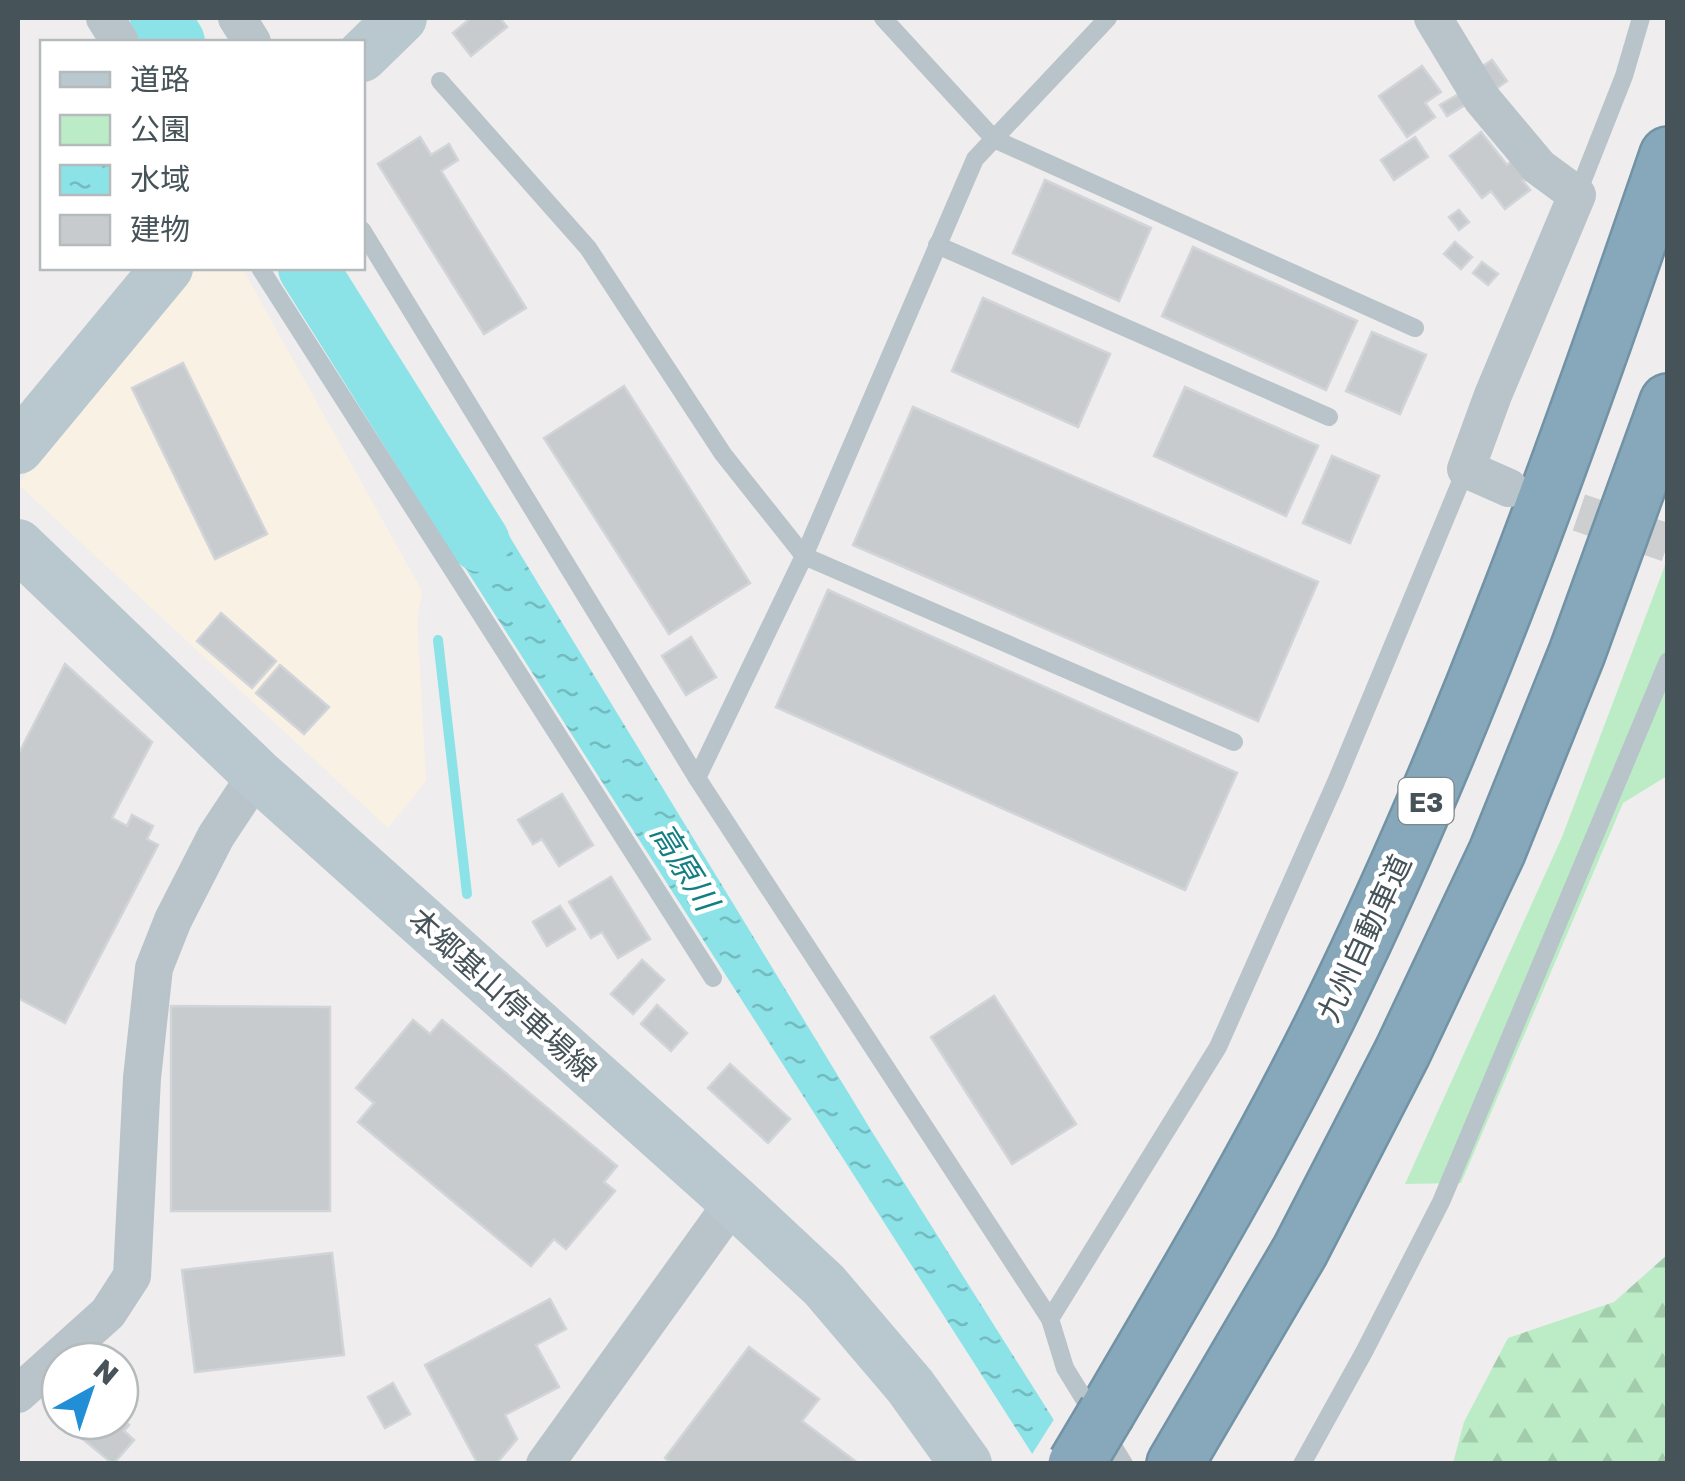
<svg xmlns="http://www.w3.org/2000/svg" width="1685" height="1481" font-family="'Golos Text','Noto Sans JP',sans-serif">
	<defs>
		<pattern id="forest-firs" width="22" height="20" patternUnits="userSpaceOnUse" patternTransform="scale(2.5)"><rect width="22" height="20" fill="#bcecc6"/><path d="M5 1l3.5 6h-7zM16 11l3.5 6h-7z" fill="#a3ccac"/></pattern>
		<pattern id="water-ripples" width="26" height="14" patternUnits="userSpaceOnUse" patternTransform="scale(2.5)"><rect width="26" height="14" fill="#8be3e7"/><path d="M2 4q2-2 4 0t4 0M15 11q2-2 4 0t4 0" fill="none" stroke="#73bbbe"/></pattern>
	</defs>
	<rect width="100%" height="100%" fill="#efeded"/>
	<polygon fill="#faf1e5" points="198,268 242,268 422,591 417,619 426,781 388,828 18,484"/>
	<polygon fill="#bcecc6" points="1667,560 1667,776 1623,803 1461,1183 1405,1184 1562,837"/>
	<polygon fill="url(#forest-firs)" points="1667,1255 1667,1463 1453,1463 1464,1422 1508,1338 1614,1302"/>
	<polygon fill="url(#water-ripples)" points="452,442 874,1135 1081,1463 1038,1463 423,502"/>
	<polygon fill="#efeded" points="1056,1416 1085,1461 1086,1464 1032,1464 1029,1459"/>
	<g fill="none" stroke-linecap="round" stroke-linejoin="round">
		<polyline stroke="#8be3e7" stroke-width="10" points="438,640 467,894"/>
		<g stroke="#8be3e7" stroke-width="60">
			<polyline points="160,18 175,42"/>
			<polyline points="308,268 480,542"/>
		</g>
	</g>
	<g fill="#c7cbce" stroke="#d1d4d8" stroke-width="2.5">
		<polygon points="471,18 500,18 507,27 471,56 453,33"/>
		<polygon points="1492,60 1507,81 1493,91 1478,69"/>
		<polygon points="1422,66 1441,92 1425,103 1435,117 1407,137 1379,96"/>
		<polygon points="1459,94 1465,105 1447,116 1440,105"/>
		<polygon points="1481,132 1507,165 1513,160 1527,179 1523,181 1530,190 1505,209 1491,191 1482,198 1450,156"/>
		<polygon points="420,137 431,155 449,144 458,160 441,171 526,308 484,334 378,164"/>
		<polygon points="1415,137 1428,157 1394,180 1381,160"/>
		<polygon points="1045,180 1151,228 1119,301 1013,253"/>
		<polygon points="1459,210 1469,222 1459,230 1449,217"/>
		<polygon points="1455,242 1472,257 1461,269 1444,254"/>
		<polygon points="1193,247 1357,321 1326,390 1162,316"/>
		<polygon points="1482,262 1498,274 1488,285 1473,273"/>
		<polygon points="983,298 1110,354 1078,427 952,371"/>
		<polygon points="1372,332 1426,355 1400,414 1346,391"/>
		<polygon points="183,363 267,534 215,559 132,388"/>
		<polygon points="624,386 750,583 669,634 544,438"/>
		<polygon points="1185,387 1318,446 1286,516 1154,456"/>
		<polygon points="913,407 1318,582 1258,721 853,545"/>
		<polygon points="1332,456 1379,476 1350,543 1303,523"/>
		<polygon points="828,590 1237,773 1185,890 776,707"/>
		<polygon points="221,613 276,661 252,688 197,641"/>
		<polygon points="691,637 716,677 686,695 662,656"/>
		<polygon points="65,664 152,742 112,818 127,826 132,815 153,826 147,839 158,845 65,1023 18,998 18,755"/>
		<polygon points="280,665 329,707 304,734 256,693"/>
		<polygon points="562,794 593,845 559,866 542,839 533,844 518,820"/>
		<polygon points="611,877 650,939 618,958 602,932 591,938 569,902"/>
		<polygon points="560,906 575,929 547,946 533,922"/>
		<polygon points="642,960 664,980 633,1014 611,994"/>
		<polygon points="994,996 1076,1124 1012,1164 931,1037"/>
		<polygon points="657,1005 687,1033 671,1051 641,1024"/>
		<polygon points="171,1006 330,1007 330,1211 171,1211"/>
		<polygon points="413,1020 430,1034 442,1020 617,1166 604,1182 615,1191 566,1249 554,1239 531,1266 358,1122 374,1103 356,1088"/>
		<polygon points="730,1064 790,1119 768,1143 708,1088"/>
		<polygon points="332,1253 344,1355 195,1372 182,1270"/>
		<polygon points="550,1299 566,1329 536,1345 559,1387 505,1415 517,1439 496,1464 478,1464 425,1365"/>
		<polygon points="749,1347 819,1399 802,1421 859,1464 672,1464 665,1458"/>
		<polygon points="393,1383 410,1414 385,1428 368,1397"/>
		<polygon points="120,1417 129,1425 124,1431 134,1440 113,1464 61,1421 120,1421"/>
	</g>
	<g fill="none" stroke-linecap="round" stroke-linejoin="round">
		<polyline stroke="#cdcecf" stroke-width="38" stroke-dasharray="38 19" stroke-linecap="butt" points="1525,494 1668,543"/>
		<defs>
			<g id="highway">
				<path d="M1107,1412C1184,1281 1261,1151 1328,1015C1464,738 1568,447 1668,155"/>
				<polyline points="1175,1464 1300,1251 1402,1053 1497,852 1577,653 1668,402"/>
			</g>
		</defs>
		<use href="#highway" stroke="#7193a5" stroke-width="60"/>
		<g stroke="#b8c4c9" stroke-width="18">
			<polyline points="883,18 994,139 1415,328"/>
			<polyline points="440,81 588,248 723,454 804,556 1234,742"/>
			<polyline points="1577,195 1624,76 1641,18"/>
			<polyline points="362,230 697,778 1050,1319 1065,1368 1124,1464"/>
			<polyline points="937,245 1329,417"/>
			<polyline points="260,268 713,978"/>
			<polyline points="697,778 804,556 975,159 1108,18"/>
			<polyline points="1050,1319 1218,1047 1336,782 1466,469"/>
			<polyline points="1302,1464 1364,1352 1441,1202 1668,661"/>
		</g>
		<g stroke="#b8c4c9" stroke-width="38">
			<polyline points="105,18 120,42"/>
			<polyline points="237,18 252,42"/>
			<polyline points="1433,18 1482,99 1539,167 1577,195 1493,395 1466,469 1509,488"/>
			<polyline points="18,1394 108,1313 132,1276 142,1078 154,968 173,920 216,836 257,774"/>
			<polyline points="545,1464 734,1201"/>
		</g>
		<g stroke="#b9c7ce" stroke-width="52">
			<polyline points="362,56 401,18"/>
			<polyline points="18,448 167,268"/>
			<polyline points="18,545 257,774 734,1201 824,1285 910,1386 966,1464"/>
		</g>
		<use href="#highway" stroke="#86a8ba" stroke-width="55"/>
		<defs>
			<polyline id="highway-bridge" points="1076,1464 1107,1412"/>
		</defs>
		<use href="#highway-bridge" stroke="#7193a5" stroke-width="60" stroke-linecap="butt"/>
		<use href="#highway-bridge" stroke="#86a8ba" stroke-width="55"/>
	</g>
	<g text-anchor="middle" dominant-baseline="central" stroke-width="9" stroke-linejoin="round" paint-order="stroke">
		<rect fill="#fff" stroke="#7e878b" stroke-width="2.5" x="1398.5" y="778" width="55" height="46" rx="8"/>
		<g font-size="28" font-weight="bold" fill="#465359">
			<text x="1426" y="801">E3</text>
		</g>
		<g font-size="30" fill="#465359" stroke="#fff">
			<text transform="translate(1364 938) rotate(-65)">九州自動車道</text>
			<text transform="translate(503 994) rotate(42)">本郷基山停車場線</text>
		</g>
		<g font-size="32" font-style="italic" fill="#137f83" stroke="#fff">
			<text transform="translate(685 866) rotate(58)">高原川</text>
		</g>
	</g>
	<rect width="1685" height="1481" fill="none" stroke="#465359" stroke-width="40"/>
	<rect x="40" y="40" width="325" height="230" fill="#ffffff" stroke="#b5babd" stroke-width="2.5"/>
	<rect x="60" y="72" width="50" height="15" fill="#b9c7ce" stroke="#b5babd" stroke-width="2.5"/>
	<text x="130" y="90" font-size="30" fill="#465359">道路</text>
	<rect x="60" y="115" width="50" height="30" fill="#bcecc6" stroke="#b5babd" stroke-width="2.5"/>
	<text x="130" y="140" font-size="30" fill="#465359">公園</text>
	<rect x="60" y="165" width="50" height="30" fill="url(#water-ripples)" stroke="#b5babd" stroke-width="2.5"/>
	<text x="130" y="190" font-size="30" fill="#465359">水域</text>
	<rect x="60" y="215" width="50" height="30" fill="#c7cbce" stroke="#b5babd" stroke-width="2.5"/>
	<text x="130" y="240" font-size="30" fill="#465359">建物</text>
	<g transform="translate(90 1391) rotate(40)"><circle r="48" fill="#ffffff" stroke="#b5babd" stroke-width="2.5"/>
	<path d="M0-8L18 38L0 25L-18 38Z" fill="#218ed5"/>
	<text y="-15" font-size="28" font-weight="bold" text-anchor="middle" fill="#465359">N</text>
	</g>
</svg>
